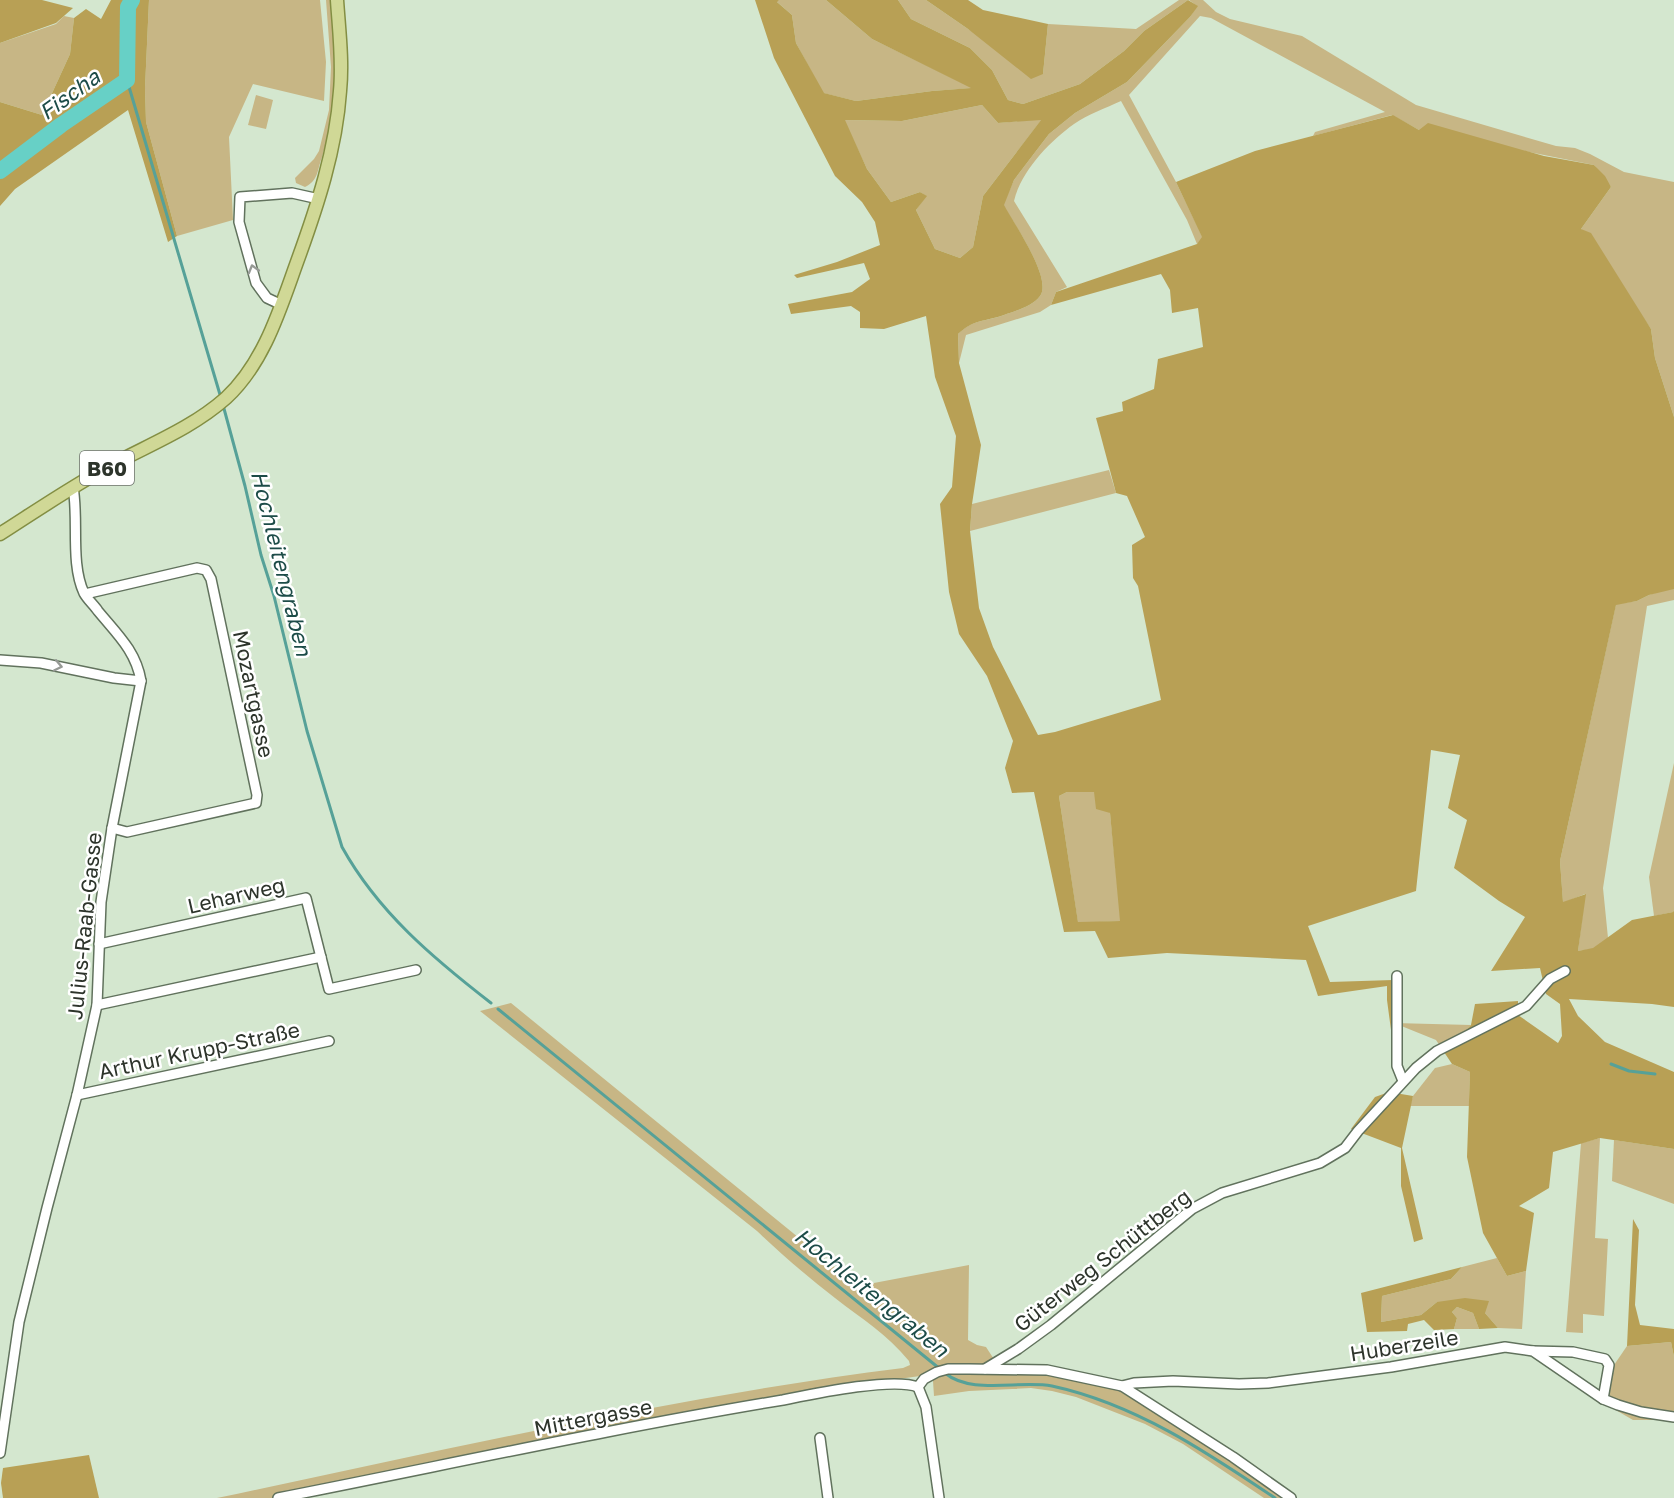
<svg xmlns="http://www.w3.org/2000/svg" width="1674" height="1498" font-family="'Golos Text',sans-serif">
	<rect width="100%" height="100%" fill="#d4e7cf"/>
	<g fill="#c7b685">
		<polygon points="149,0 320,0 326,62 324,101 253,84 229,137 233,220 177,236 146,122 145,88"/>
		<path d="M326,0H332C335,54 339,104 322,157C317,170 319,180 305,187L296,183L295,178L314,159L319,151L329,110L331,67Z"/>
		<polygon points="779,0 826,0 872,39 973,88 932,91 856,101 823,93 796,43 792,15 776,1"/>
		<polygon points="898,0 926,0 968,29 1043,74 1048,24 1136,29 1179,0 1188,0 1144,31 1124,51 1080,84 1023,104 1008,100 992,70 970,48 911,19"/>
		<path d="M1189,0H1203L1216,12L1230,19L1302,36L1416,105L1556,146L1575,148L1590,154L1624,172L1674,182V417L1655,358L1651,329L1581,229L1611,187L1594,165L1419,130L1392,115L1313,136L1315,132L1385,112L1211,18L1200,16L1129,95L1176,182L1203,238L1197,244L1187,220L1121,101C1106,108 1088,114 1074,124C1050,141 1021,171 1014,201L1067,287L1056,292L1051,305L1040,312L966,335L959,363L958,334C973,319 985,322 1004,315C1015,311 1033,306 1040,296C1053,279 1013,222 1003,205L1014,180L1049,134L1075,113L1127,82L1190,17L1197,6Z"/>
		<polygon points="64,16 74,18 70,54 42,115 0,102 0,43 56,24"/>
		<polygon points="256,95 273,100 266,129 248,125"/>
		<polygon points="982,105 998,123 1042,119 983,196 973,247 960,258 935,249 916,210 926,196 920,192 891,202 867,169 844,120 902,121"/>
		<polygon points="1109,470 1116,493 970,531 972,504"/>
		<polygon points="1666,589 1674,589 1674,600 1647,606 1603,888 1608,938 1593,949 1578,951 1585,894 1563,903 1560,861 1616,604 1637,601 1649,595"/>
		<polygon points="1674,763 1674,910 1673,912 1654,916 1649,877"/>
		<polygon points="1067,792 1094,792 1110,813 1121,921 1078,923 1059,796"/>
		<path d="M511,1003L858,1286L969,1265L968,1340L977,1345L986,1347L1003,1373C1043,1374 1086,1376 1123,1393L1207,1446L1282,1498H1264L1183,1444L1145,1424L1076,1397L1052,1391L1031,1388L969,1391L934,1396L933,1381L920,1376L769,1397V1407L606,1436L303,1498H217C445,1450 672,1397 903,1368L910,1365L909,1361C887,1334 862,1319 835,1298C808,1277 782,1255 757,1231L480,1011Z"/>
		<polygon points="1394,1023 1471,1025 1444,1052 1436,1040"/>
		<polygon points="1452,1064 1470,1072 1469,1106 1410,1106 1413,1096 1435,1068"/>
		<polygon points="1600,1138 1595,1238 1608,1239 1604,1316 1583,1314 1583,1333 1566,1332 1581,1143"/>
		<polygon points="1614,1140 1674,1149 1674,1204 1612,1181"/>
		<polygon points="1497,1258 1507,1276 1526,1271 1522,1329 1498,1328 1485,1313 1437,1302 1421,1315 1381,1322 1382,1296 1451,1279 1462,1267"/>
		<polygon points="1457,1307 1473,1313 1479,1329 1454,1329 1457,1318 1452,1312"/>
		<polygon points="1671,1342 1674,1357 1674,1420 1633,1420 1607,1405 1612,1368 1627,1346"/>
	</g>
	<g fill="#b8a055" fill-rule="evenodd">
		<polygon points="0,0 42,0 73,8 56,23 0,43"/>
		<polygon points="111,0 149,0 145,88 146,122 177,236 168,242 128,110 15,189 0,206 0,102 42,115 70,54 74,18 86,9 101,19"/>
		<path d="M755,0H779L777,2L792,15L796,43L824,93L856,101L932,91L971,88L872,39L826,0H898L911,19L970,48L992,70L1008,100L1023,104L1080,84L1124,51L1144,31L1188,0L1198,6L1190,17L1127,82L1075,113L1049,134L1014,180L1004,205C1013,222 1053,279 1040,296C1033,306 1015,311 1004,315C984,322 974,319 958,334L959,363L981,445L972,504L970,531L979,608L993,647L1038,735L1055,732L1161,700L1138,586L1133,578L1132,545L1145,537L1127,496L1116,493L1096,418L1123,411L1122,402L1154,389L1158,359L1203,347L1198,308L1172,313L1170,290L1161,274L1051,305L1056,292L1197,244L1202,237L1176,182L1255,151L1393,115L1419,130L1428,123L1544,156L1594,165L1605,176L1611,187L1581,229L1591,233L1651,329L1655,358L1674,417V589L1649,595L1637,601L1616,605L1560,861L1563,902L1586,894L1578,951L1593,948L1632,920L1673,912L1674,910V1007L1652,1004L1569,999L1578,1016L1605,1042L1674,1072V1149L1600,1138L1553,1152L1549,1188L1519,1206L1534,1213L1526,1271L1507,1276L1483,1233L1467,1157L1470,1072L1452,1064L1444,1052L1471,1025L1475,1004L1518,1001V1015L1558,1043L1562,1036L1560,1004L1546,994L1540,968L1491,971L1525,917L1499,901L1454,868L1467,820L1448,808L1460,755L1431,750L1416,891L1308,926L1330,982L1393,980V1045L1387,1000V986L1318,996L1306,960L1167,953L1108,958L1095,931L1064,932L1034,792L1012,793L1005,768L1013,741L987,676L959,634L949,592L940,504L952,487L956,436L935,377L926,316L884,329L860,328V312L851,306L791,314L788,304L852,292L870,279L864,263L797,278L794,275L837,262L880,245L875,222L862,202L835,176L774,58ZM982,105L998,123L1041,120L983,196L973,247L960,258L935,249L916,210L927,196L920,192L891,202L867,169L845,120L902,121ZM1067,792H1094L1096,809L1110,813L1120,921L1078,922L1059,796Z"/>
		<polygon points="926,0 968,0 983,10 1048,24 1043,74 1031,79 968,29"/>
		<polygon points="1389,1092 1413,1096 1402,1148 1423,1239 1414,1242 1401,1186 1401,1148 1351,1129 1375,1097"/>
		<polygon points="1633,1219 1639,1230 1635,1305 1640,1325 1674,1329 1674,1357 1671,1342 1627,1346"/>
		<polygon points="1462,1267 1451,1279 1382,1296 1381,1322 1421,1315 1437,1302 1465,1298 1489,1301 1485,1313 1498,1328 1479,1329 1473,1313 1457,1307 1452,1312 1457,1318 1454,1329 1434,1330 1424,1320 1408,1324 1407,1331 1367,1332 1361,1293"/>
		<polygon points="89,1455 99,1498 3,1498 1,1483 3,1468"/>
	</g>
	<g fill="none" stroke-linecap="round" stroke-linejoin="round">
		<g stroke="#56a198" stroke-width="3">
			<polyline points="127,80 221,398"/>
			<path d="M223,405L245,486L261,555L274,596L307,731L342,847C378,912 433,958 491,1003"/>
			<polyline points="498,1009 940,1369"/>
			<polyline points="1611,1064 1629,1071 1655,1074"/>
			<path d="M945,1373C971,1395 1019,1380 1052,1386C1135,1404 1205,1451 1275,1498"/>
		</g>
		<polyline stroke="#67d0c6" stroke-width="16" points="0,171 61,125 127,80 128,7 132,0"/>
		<defs>
			<g id="minor">
				<polyline points="282,305 267,298 256,283 239,222 240,197 292,193 319,199"/>
				<polyline points="85,594 197,568 206,570 211,579 257,795 256,803 127,832 112,828"/>
				<polyline points="0,660 41,663 114,678 141,681"/>
				<polyline points="99,944 306,898 329,989 416,970"/>
				<polyline points="1397,976 1397,1066 1403,1081"/>
				<polyline points="97,1005 321,957"/>
				<polyline points="77,1095 329,1041"/>
				<polyline points="1533,1351 1573,1352 1605,1359 1609,1365 1603,1399"/>
				<polyline points="985,1369 1018,1349 1051,1325 1192,1209 1222,1193 1320,1163 1345,1148 1358,1131 1416,1068 1437,1051 1526,1006 1550,979 1565,971"/>
				<polyline points="1122,1386 1134,1383 1173,1381 1239,1384 1268,1383 1391,1367 1505,1347 1533,1351 1603,1399 1618,1405 1641,1412 1674,1417"/>
				<polyline points="918,1387 926,1407 939,1498"/>
				<polyline points="820,1438 828,1498"/>
				<path d="M0,1453L19,1322L47,1208L77,1095L97,1005L101,902L112,828L141,681C136,651 117,634 98,611C94,605 87,599 84,593C70,563 79,520 73,487"/>
				<path d="M278,1498C446,1465 614,1428 783,1400C813,1394 892,1377 918,1387L924,1379L937,1372L948,1369H969L1047,1370L1122,1386L1233,1457L1291,1498"/>
			</g>
			<path id="major" d="M0,534C36,511 71,487 108,467C148,445 191,429 226,398C264,363 280,309 297,262C317,207 336,150 340,91C343,61 339,30 337,0"/>
		</defs>
		<use href="#minor" stroke="#61725d" stroke-width="12"/>
		<use href="#major" stroke="#838e43" stroke-width="15"/>
		<use href="#minor" stroke="#fff" stroke-width="9"/>
		<use href="#major" stroke="#d0d896" stroke-width="12"/>
	</g>
	<defs><path id="oneway-chevron" d="M-2-3.5L2.5 0L-2 3.5" fill="none" stroke-width="1.6" stroke-linecap="round" stroke-linejoin="round" transform="scale(1.5)"/></defs>
	<g stroke="#969a95">
		<use href="#oneway-chevron" transform="translate(253 269) rotate(-106)"/>
		<use href="#oneway-chevron" transform="translate(58 666) rotate(12)"/>
	</g>
	<g text-anchor="middle" dominant-baseline="central" stroke-width="5" stroke-linejoin="round" paint-order="stroke">
		<rect fill="#fff" stroke="#6c716b" stroke-width="1.5" x="80" y="451" width="54" height="34" rx="4.5"/>
		<g font-size="20" font-weight="bold" fill="#2d342b">
			<text x="107" y="468">B60</text>
		</g>
		<g font-size="21" fill="#2d342b" stroke="#fff">
			<text transform="translate(254 694) rotate(78)">Mozartgasse</text>
			<text transform="translate(236 895) rotate(-13)">Leharweg</text>
			<text transform="translate(84 926) rotate(-84)">Julius-Raab-Gasse</text>
			<text transform="translate(199 1050) rotate(-12)">Arthur Krupp-Straße</text>
			<text transform="translate(1102 1260) rotate(-38)">Güterweg Schüttberg</text>
			<text transform="translate(1404 1345) rotate(-9)">Huberzeile</text>
			<text transform="translate(593 1417) rotate(-11)">Mittergasse</text>
		</g>
		<g font-size="22" font-style="italic" fill="#1d4c48" stroke="#fff">
			<text transform="translate(69 94) rotate(-36)">Fischa</text>
			<text transform="translate(282 563) rotate(76)">Hochleitengraben</text>
			<text transform="translate(872 1292) rotate(39)">Hochleitengraben</text>
		</g>
	</g>
</svg>
